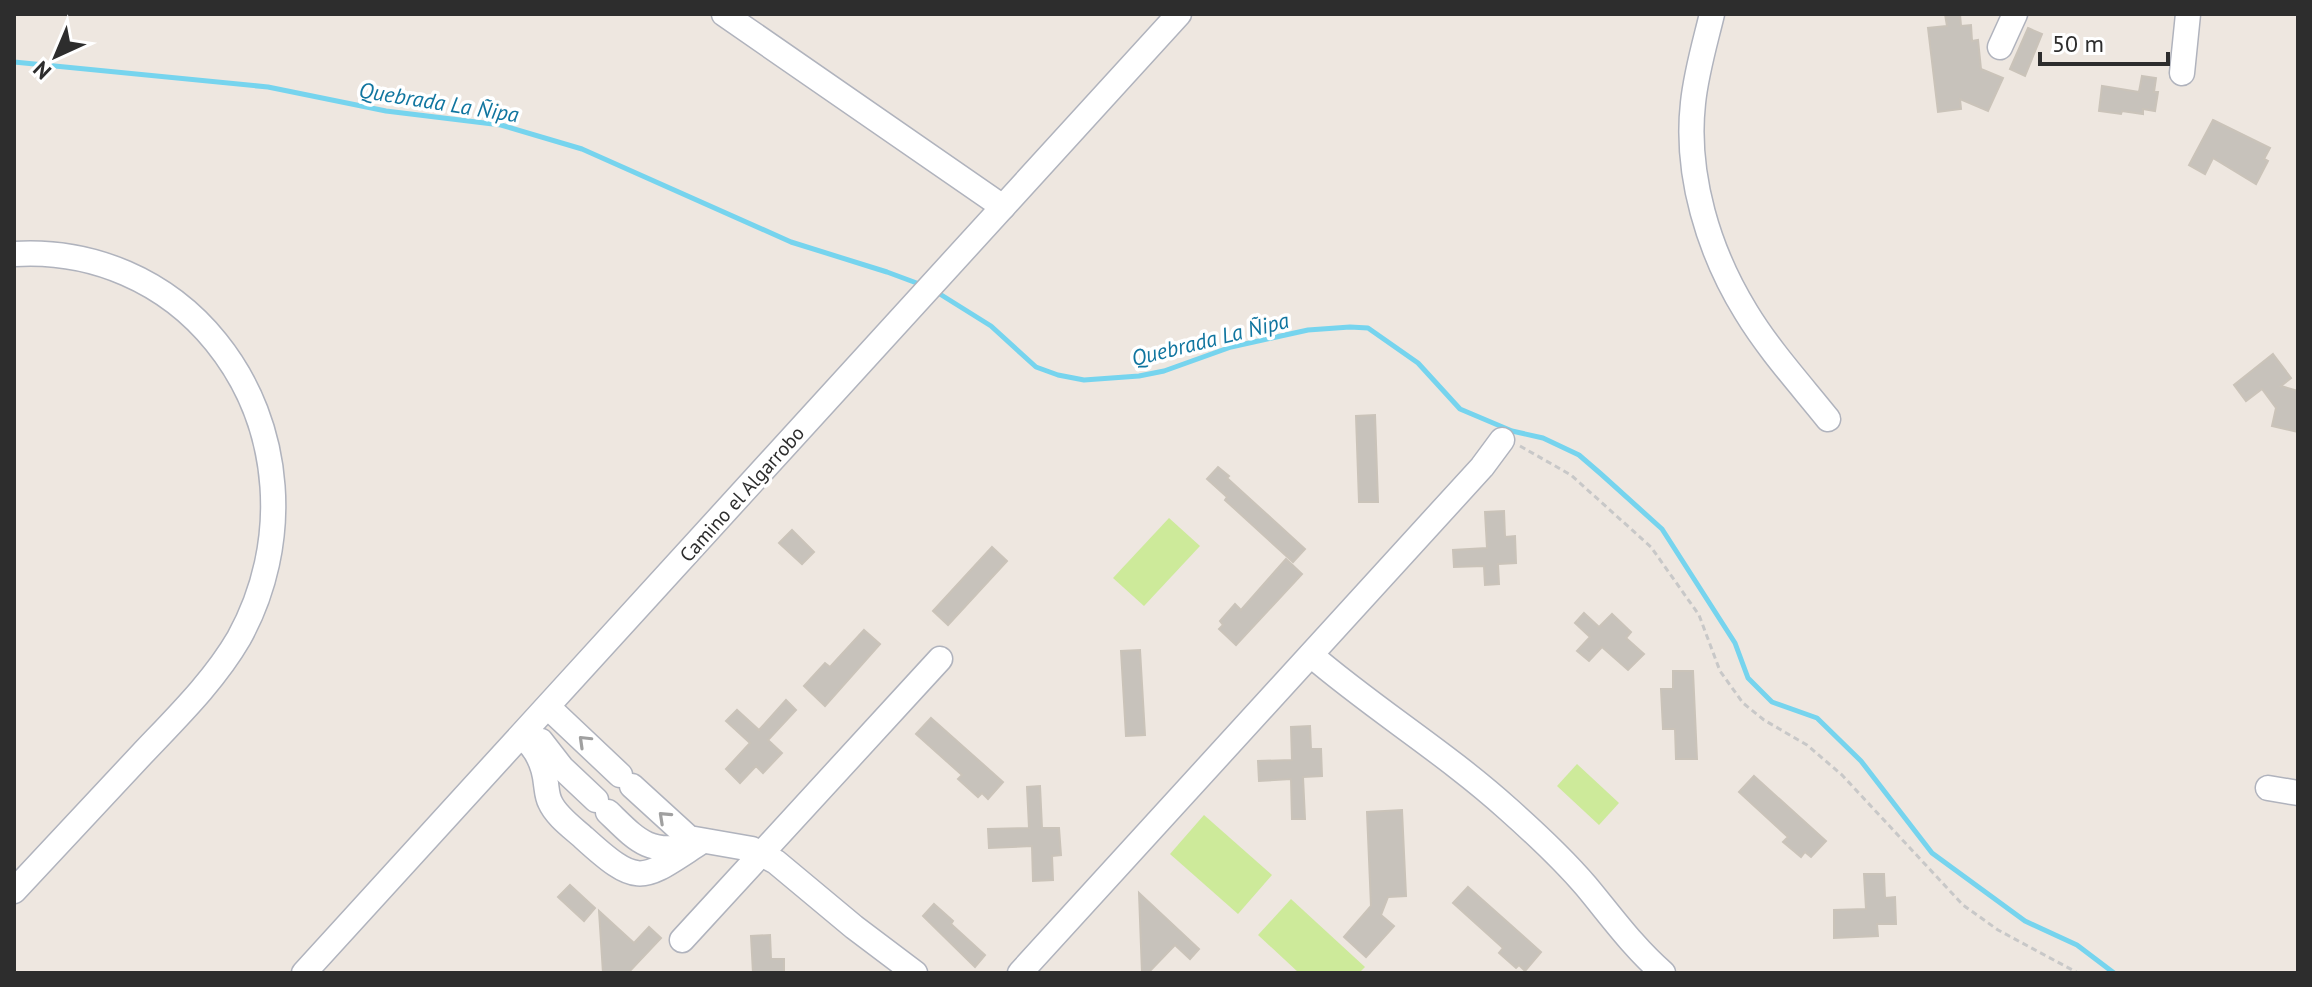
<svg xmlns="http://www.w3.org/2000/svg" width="2312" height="987" font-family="'PT Sans',sans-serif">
	<rect width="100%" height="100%" fill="#eee7e0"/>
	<g fill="#cdea9a">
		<polygon points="1169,518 1200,546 1144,606 1113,578"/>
		<polygon points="1577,764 1619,803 1599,825 1557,786"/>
		<polygon points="1204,815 1272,875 1238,914 1170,854"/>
		<polygon points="1291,899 1365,967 1359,973 1299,973 1258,935"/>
	</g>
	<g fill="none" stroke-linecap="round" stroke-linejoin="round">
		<g stroke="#76d4ee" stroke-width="5">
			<polyline points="14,62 268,87 386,111 501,125 582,149 791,242 887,272 922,285"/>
			<polyline points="935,291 991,326 1036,367 1058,375 1084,380 1139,376 1164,371 1231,347 1308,330 1350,327 1368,328 1418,363 1460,409 1512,431 1543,438 1579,455 1601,474 1662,529 1735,643 1748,678 1772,702 1817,718 1861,761 1932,853 2025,921 2077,945 2114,973"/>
		</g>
	</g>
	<g fill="#c7c2bb" stroke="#cac3b9" stroke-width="2">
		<polygon points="1945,14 1960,14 1961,26 1971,25 1972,41 1978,40 1981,69 2003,78 1988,111 1960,99 1961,109 1938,112 1928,28 1947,26"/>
		<polygon points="2028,28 2042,34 2025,76 2010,69"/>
		<polygon points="2142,76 2156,78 2154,92 2158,92 2155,111 2143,109 2143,114 2122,111 2121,114 2099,111 2102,86 2139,92"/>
		<polygon points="2213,120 2270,148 2264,159 2268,161 2256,184 2213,158 2205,174 2189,165"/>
		<polygon points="2273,354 2291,378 2281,386 2298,391 2298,432 2272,426 2276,408 2262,389 2246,401 2234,385"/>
		<polygon points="1375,415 1378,502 1359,502 1356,416"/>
		<polygon points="1218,467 1229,476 1227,478 1305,549 1293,562 1225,500 1227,497 1207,479"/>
		<polygon points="1504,511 1505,537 1515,536 1516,563 1498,564 1499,584 1485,585 1484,566 1454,567 1453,550 1487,548 1485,512"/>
		<polygon points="792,530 814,552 802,564 779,543"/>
		<polygon points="992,547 1007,561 948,625 933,611"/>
		<polygon points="1286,559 1302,574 1236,645 1219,629 1223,625 1220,621 1235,604 1241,610"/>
		<polygon points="1584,613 1599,627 1612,614 1631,632 1626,638 1644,654 1628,670 1602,647 1589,661 1577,651 1590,637 1575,623"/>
		<polygon points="864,630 880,644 825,706 804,686 825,663 830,667"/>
		<polygon points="1140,650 1145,735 1126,736 1121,651"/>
		<polygon points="1673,671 1693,671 1697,759 1676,759 1675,729 1663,729 1661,689 1673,689"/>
		<polygon points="786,700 796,710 768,740 782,753 763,773 756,766 740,783 726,769 750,743 726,721 737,710 759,730"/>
		<polygon points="931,718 1003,782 988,799 982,793 978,797 958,779 962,775 916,734"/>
		<polygon points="1310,726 1311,749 1321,749 1322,776 1303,777 1305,819 1292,819 1291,779 1259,781 1258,761 1292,760 1291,727"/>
		<polygon points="1754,776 1826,841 1811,857 1805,852 1801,857 1783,842 1788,837 1739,792"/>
		<polygon points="1040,786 1042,828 1059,828 1061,855 1052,856 1053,880 1033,881 1032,846 989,848 988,829 1029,828 1027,787"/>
		<polygon points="1402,810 1406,896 1388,897 1381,915 1394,926 1366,957 1344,937 1371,906 1367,812"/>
		<polygon points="1864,874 1884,874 1885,898 1895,897 1896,924 1877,924 1878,936 1834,938 1834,910 1866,909"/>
		<polygon points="570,885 595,908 584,921 558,897"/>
		<polygon points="1468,887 1541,952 1525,971 1519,965 1516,968 1499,953 1503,948 1453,903"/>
		<polygon points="1139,893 1199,949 1190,959 1175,945 1148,973 1142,973"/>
		<polygon points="934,904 953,921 951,924 985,955 975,967 923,916"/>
		<polygon points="599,911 634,943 649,927 661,938 628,973 603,973"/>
		<polygon points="770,935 771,959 784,959 784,973 753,973 751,936"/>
	</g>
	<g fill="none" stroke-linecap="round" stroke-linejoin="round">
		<defs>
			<g id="minor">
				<polyline points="724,14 1003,207"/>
				<path d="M1712,14C1705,43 1696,73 1693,103C1685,175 1709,252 1746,312C1769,350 1800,384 1828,419"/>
				<polyline points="2000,47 2015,14"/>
				<polyline points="2182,73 2188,14"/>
				<path d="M14,254C92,249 167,281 216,342C284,426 291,544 239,638C214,681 177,717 142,754C100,799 57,845 14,891"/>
				<path d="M1311,655C1374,709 1446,753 1508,809C1535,833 1562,858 1586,886C1611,916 1633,947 1663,973"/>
				<polyline points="548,707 620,775"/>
				<path d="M521,736C537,748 544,764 546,784C547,790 547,796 550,802C556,816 573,828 584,838C640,889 642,880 701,842"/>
				<polyline points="541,741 562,768 596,800"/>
				<polyline points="632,786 689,838 752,849 776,862 854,927 915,973"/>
				<polyline points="2268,788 2298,793"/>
				<path d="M608,812C636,839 649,856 691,845"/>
				<polyline points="682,940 940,659"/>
				<polyline points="304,973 1179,14"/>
				<polyline points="1020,973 1482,467 1502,440"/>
			</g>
		</defs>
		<use href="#minor" stroke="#b0b3bd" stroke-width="27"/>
		<polyline stroke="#c8c8c8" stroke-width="3" stroke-dasharray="6 4" stroke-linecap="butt" points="1520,446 1571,475 1651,547 1699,615 1720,671 1743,703 1764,720 1807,745 1842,775 1963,905 1998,930 2078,973"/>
		<use href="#minor" stroke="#fff" stroke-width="24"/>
	</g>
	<defs><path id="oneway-chevron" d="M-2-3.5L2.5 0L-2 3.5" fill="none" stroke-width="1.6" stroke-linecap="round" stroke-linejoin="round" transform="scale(2)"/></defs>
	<g stroke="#a0a0a0">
		<use href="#oneway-chevron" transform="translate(584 741) rotate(-136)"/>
		<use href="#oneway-chevron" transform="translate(664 817) rotate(-137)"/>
	</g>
	<g text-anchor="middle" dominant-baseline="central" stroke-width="7" stroke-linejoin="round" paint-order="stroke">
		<g font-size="20" fill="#2d2d2d" stroke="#fff">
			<text transform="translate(742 494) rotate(-48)">Camino el Algarrobo</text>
		</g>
		<g font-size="22" font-style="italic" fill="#10759f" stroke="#fff">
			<text transform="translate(439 102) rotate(9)">Quebrada La Ñipa</text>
			<text transform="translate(1210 339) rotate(-14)">Quebrada La Ñipa</text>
		</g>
	</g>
	<rect width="2312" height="987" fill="none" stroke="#2d2d2d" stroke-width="32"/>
	<g transform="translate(56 56) rotate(224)" stroke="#ffffff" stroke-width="6" paint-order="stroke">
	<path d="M0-6L14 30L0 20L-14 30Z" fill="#2d2d2d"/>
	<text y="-12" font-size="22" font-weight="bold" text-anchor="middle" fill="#2d2d2d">N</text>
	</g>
	<path d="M2040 52v12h128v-12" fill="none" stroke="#2d2d2d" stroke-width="4"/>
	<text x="2052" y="52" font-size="24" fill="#2d2d2d" stroke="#ffffff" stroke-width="6" paint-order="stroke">50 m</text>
</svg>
